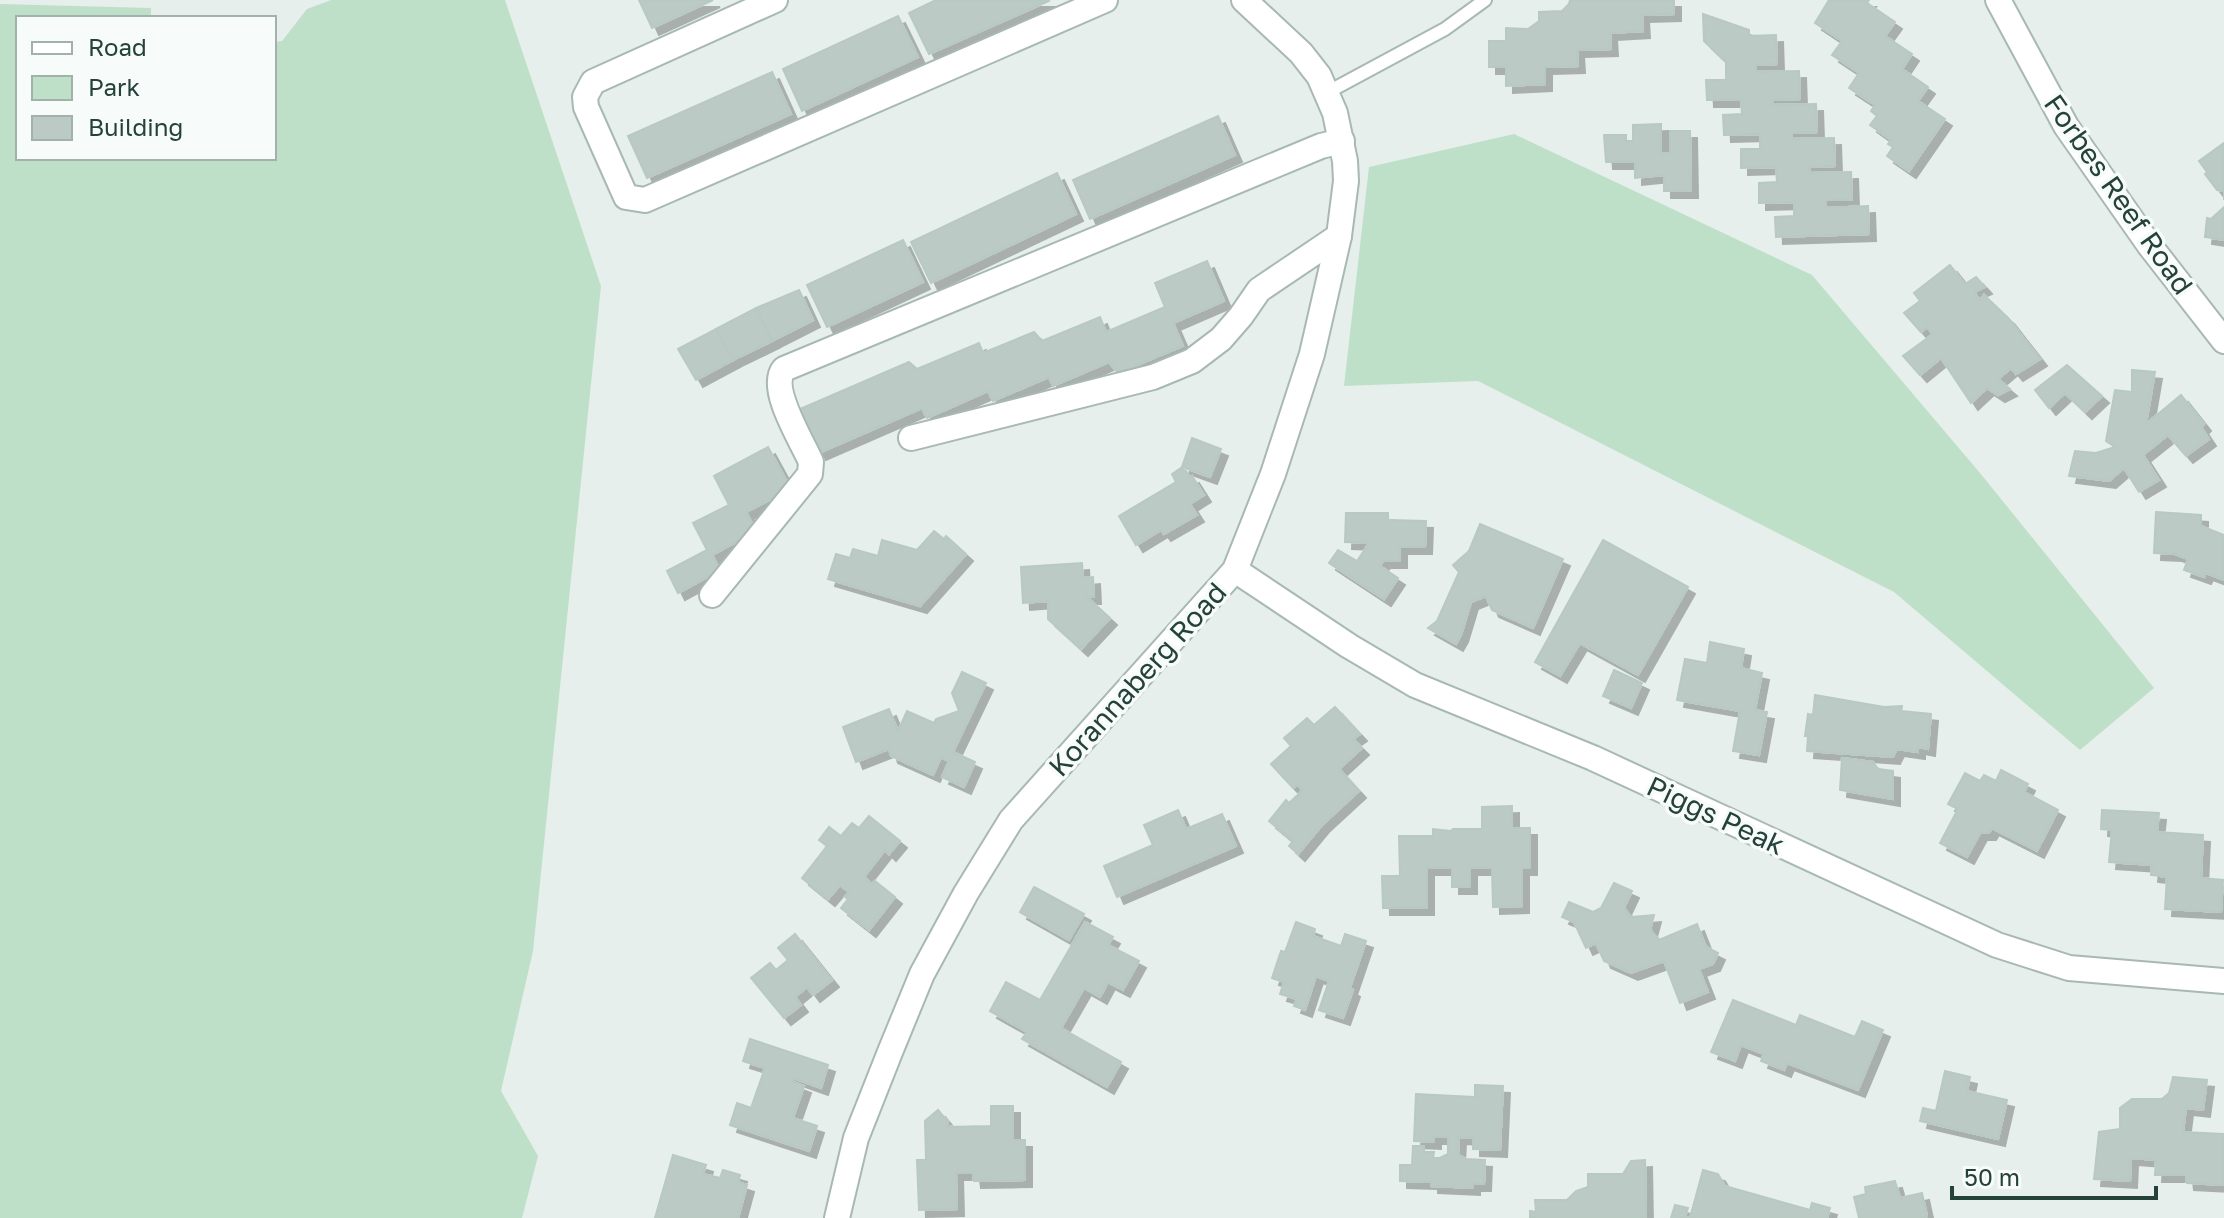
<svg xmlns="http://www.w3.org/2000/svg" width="2224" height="1218" font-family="'Golos Text',sans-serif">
	<defs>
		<filter id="shadow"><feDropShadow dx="7" dy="7" stdDeviation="0" flood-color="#0004"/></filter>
	</defs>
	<rect width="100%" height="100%" fill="#e6efeb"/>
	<g fill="#bfe0c8">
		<polygon points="331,0 505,0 601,286 533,951 501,1091 538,1156 522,1218 0,1218 0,4 151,8 151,18 18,18 18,158 274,158 274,42 282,41 307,9"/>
		<polygon points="1514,134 1812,275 1980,473 2154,688 2080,750 1894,592 1478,381 1344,386 1369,167"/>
	</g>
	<g fill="#bbcac4" stroke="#b8c9c2" stroke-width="2" filter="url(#shadow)">
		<polygon points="639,0 713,0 652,28"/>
		<polygon points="936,0 1048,0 1049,1 929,54 909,13"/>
		<polygon points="1570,0 1674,0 1674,14 1642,15 1643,31 1610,33 1611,49 1577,50 1578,66 1545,67 1545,84 1506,86 1506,67 1489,67 1489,41 1506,41 1506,28 1528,29 1539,21 1539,12 1562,11 1569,4"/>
		<polygon points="1829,0 1869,0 1867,3 1895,22 1885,36 1912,54 1902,69 1928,87 1918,101 1945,119 1909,171 1887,156 1893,147 1888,144 1891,140 1870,125 1877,116 1871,111 1875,105 1849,88 1859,73 1832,55 1842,41 1815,23"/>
		<polygon points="1703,14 1749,30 1749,36 1776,35 1777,64 1756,65 1756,72 1799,71 1800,99 1773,100 1773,105 1816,104 1817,132 1792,133 1792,139 1834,138 1835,166 1809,167 1810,173 1851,172 1852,200 1826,200 1826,208 1868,206 1869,234 1776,237 1775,217 1794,216 1794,202 1759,203 1759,183 1777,182 1776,167 1741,168 1741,149 1760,149 1760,134 1724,135 1723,115 1742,114 1741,100 1707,100 1706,80 1726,80 1726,62 1704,41"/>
		<polygon points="898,16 918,57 802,111 783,69"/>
		<polygon points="772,72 791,114 647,178 628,136"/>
		<polygon points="1218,116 1235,155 1090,219 1073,180"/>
		<polygon points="1661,124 1661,154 1670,153 1670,131 1690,131 1691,191 1664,191 1664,175 1635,178 1635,162 1606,162 1604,135 1626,135 1626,141 1633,141 1633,125"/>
		<polygon points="2224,143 2224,200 2224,191 2217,190 2205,174 2207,172 2199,161"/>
		<polygon points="1057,173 1076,214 931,283 911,242"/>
		<polygon points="2224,207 2224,240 2205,237 2207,218 2211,219"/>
		<polygon points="903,240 923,282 827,327 807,285"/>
		<polygon points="1207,261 1224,301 1173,323 1183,346 1118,373 1109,362 1053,386 1049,377 993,401 988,391 927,418 922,408 819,453 800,409 909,362 917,369 979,343 983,353 1034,332 1042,341 1100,317 1106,332 1165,307 1155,283"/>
		<polygon points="1950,265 1965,284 1976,277 1985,287 1974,292 1980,300 1984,295 2008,318 2040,359 2016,374 2011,368 1998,379 2010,389 1998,395 1987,388 1971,403 1941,358 1920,375 1903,356 1933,334 1927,327 1921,332 1904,313 1920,301 1914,293"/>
		<polygon points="799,290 813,320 772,341 756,308"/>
		<polygon points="756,308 772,341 733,360 716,329"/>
		<polygon points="716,329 733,360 696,380 678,349"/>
		<polygon points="2067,365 2102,396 2085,412 2065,393 2049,408 2035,390"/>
		<polygon points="2132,370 2155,372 2146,424 2181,395 2204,424 2201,427 2209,439 2186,456 2168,435 2143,455 2159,480 2139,492 2124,468 2109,481 2069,476 2075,451 2096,453 2115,447 2106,441 2115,390 2132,392"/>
		<polygon points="1192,438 1221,449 1210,477 1182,467"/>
		<polygon points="768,447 791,489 746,512 756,531 712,555 720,570 678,593 667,571 707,550 693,523 729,505 714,476"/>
		<polygon points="1181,468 1186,471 1190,477 1192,476 1204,495 1190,504 1197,515 1164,534 1161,530 1136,545 1119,516 1176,482 1172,474"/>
		<polygon points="2156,512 2201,515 2201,526 2224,535 2224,580 2206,573 2204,577 2184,570 2188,559 2175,554 2154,553"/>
		<polygon points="1346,513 1388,513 1388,520 1426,521 1425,547 1400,547 1400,561 1383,561 1380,566 1398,578 1384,599 1329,563 1338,550 1357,561 1369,543 1345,542"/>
		<polygon points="1480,524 1563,559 1533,628 1492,610 1486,596 1471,602 1461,635 1456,644 1428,628 1437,621 1459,572 1453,565 1469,551"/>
		<polygon points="934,531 944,539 946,536 966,554 920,606 828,579 836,554 850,558 853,549 878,556 882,540 917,550"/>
		<polygon points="1603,540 1688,587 1638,675 1580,643 1560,676 1535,662"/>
		<polygon points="1082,563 1083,578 1093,577 1094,597 1087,597 1110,618 1081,649 1048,619 1048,601 1023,603 1021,567"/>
		<polygon points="1710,642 1744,649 1741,668 1762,673 1755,710 1767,712 1759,755 1733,751 1740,711 1677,700 1685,659 1707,663"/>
		<polygon points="1614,670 1642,683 1631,708 1603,696"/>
		<polygon points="962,672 986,683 953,752 975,762 964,787 942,777 949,761 941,757 933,775 891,756 889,749 856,762 843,727 889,709 898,731 907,711 934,723 936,719 959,711 952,693"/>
		<polygon points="1815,695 1884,707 1902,706 1901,711 1931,714 1928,749 1918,747 1918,752 1897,749 1893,757 1807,751 1808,736 1805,736 1808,714 1813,715"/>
		<polygon points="1335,707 1360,734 1353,739 1362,748 1339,769 1359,791 1322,825 1298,854 1289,846 1293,841 1269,821 1286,800 1289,803 1303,790 1297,785 1293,788 1271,764 1291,746 1284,738 1307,718 1314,725"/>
		<polygon points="1842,758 1873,762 1878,769 1893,771 1893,799 1840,790"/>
		<polygon points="2001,770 2028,784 2024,792 2058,810 2037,851 1992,828 1989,833 1980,833 1967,857 1940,843 1958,809 1948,804 1965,773 1980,781 1984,775 1996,781"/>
		<polygon points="1512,806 1512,828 1530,828 1530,868 1522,868 1522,906 1493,907 1492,868 1470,868 1470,887 1452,887 1452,868 1427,868 1427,908 1383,908 1382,876 1400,876 1399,836 1433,836 1433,829 1451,831 1453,829 1482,829 1482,807"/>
		<polygon points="1178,810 1186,829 1222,814 1236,846 1117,897 1104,866 1153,845 1144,825"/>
		<polygon points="2102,810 2159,813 2157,832 2203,835 2201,878 2223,880 2221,912 2165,909 2167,877 2151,875 2152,865 2109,862 2112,830 2101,829"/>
		<polygon points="869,816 900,841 889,854 885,850 864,877 872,884 875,881 895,897 869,930 841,908 848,899 845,897 849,892 840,885 828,899 802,878 827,846 819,840 829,827 841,836 852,823 859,828"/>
		<polygon points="1614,883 1632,891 1624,908 1631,917 1654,915 1650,930 1659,940 1697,924 1706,947 1718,953 1713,964 1699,969 1708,992 1680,1003 1664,961 1631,973 1604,961 1596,943 1586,948 1574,922 1562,917 1569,902 1593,912 1601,908"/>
		<polygon points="1034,887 1084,914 1069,940 1020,912"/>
		<polygon points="1085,922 1113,937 1108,945 1139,961 1123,990 1108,982 1100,997 1084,988 1061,1028 1121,1062 1107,1087 1022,1039 1027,1032 990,1011 1006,982 1040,1000"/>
		<polygon points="1296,922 1315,929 1313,936 1341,946 1345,934 1366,941 1350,988 1353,990 1343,1018 1319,1010 1329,981 1316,976 1305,1010 1294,1006 1297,999 1280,994 1284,982 1272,978 1281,951 1285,952"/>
		<polygon points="795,934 832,980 813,995 807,987 795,997 801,1005 784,1018 751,978 770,963 776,970 788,960 778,948"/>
		<polygon points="1733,1000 1796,1025 1800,1015 1855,1037 1862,1021 1883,1030 1858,1090 1787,1063 1784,1070 1761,1061 1764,1054 1741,1045 1735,1061 1711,1052"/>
		<polygon points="750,1039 828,1065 821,1088 793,1078 793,1082 804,1086 793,1118 817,1126 809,1151 730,1125 737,1103 751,1108 765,1068 743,1061"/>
		<polygon points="1945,1071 1970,1077 1967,1091 2007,1100 1998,1139 1920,1121 1923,1108 1936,1111"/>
		<polygon points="2173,1077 2207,1080 2203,1110 2186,1108 2183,1132 2224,1134 2224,1185 2187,1183 2186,1175 2155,1175 2156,1160 2131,1158 2130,1181 2094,1179 2099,1132 2120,1129 2120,1108 2132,1099 2162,1099 2169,1093"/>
		<polygon points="1475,1085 1503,1086 1500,1150 1473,1149 1473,1138 1459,1137 1458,1155 1466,1159 1485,1160 1484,1184 1473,1184 1473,1188 1431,1186 1431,1182 1400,1181 1400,1165 1412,1165 1413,1146 1424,1146 1424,1152 1434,1152 1433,1158 1440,1158 1448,1154 1448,1137 1434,1137 1434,1142 1414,1141 1416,1094 1475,1097"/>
		<polygon points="991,1106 1013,1106 1013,1140 1025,1140 1025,1180 974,1181 973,1173 956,1173 957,1209 919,1210 917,1160 926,1160 925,1121 938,1110 948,1122 946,1127 991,1126"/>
		<polygon points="673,1155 706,1165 703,1174 720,1178 723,1170 740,1175 738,1182 747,1185 738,1218 655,1218"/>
		<polygon points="1645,1160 1646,1218 1530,1218 1530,1211 1536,1212 1535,1200 1567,1200 1576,1191 1588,1187 1588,1174 1623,1174 1631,1161"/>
		<polygon points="1703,1170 1718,1174 1725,1186 1810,1210 1812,1203 1830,1208 1827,1218 1690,1218"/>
		<polygon points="1895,1181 1900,1198 1922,1193 1927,1216 1924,1218 1859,1218 1854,1197 1866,1194 1865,1187"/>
		<polygon points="1675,1205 1688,1208 1685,1217 1689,1218 1671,1218"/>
	</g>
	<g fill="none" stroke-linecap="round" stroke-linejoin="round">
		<defs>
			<polyline id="service" points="1328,92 1445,29 1485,0"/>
			<g id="minor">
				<polyline points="775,0 593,82 585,97 586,107 626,197 645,200 1105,0"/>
				<polyline points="1998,0 2066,126 2150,246 2224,341"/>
				<polyline points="911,438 1153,377 1192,361 1221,339 1241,316 1259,290 1339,236"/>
				<polyline points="1235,570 1349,646 1415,685 1593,758 1997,945 2069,968 2224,981"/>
				<path d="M712,595L810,474L811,462C802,441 768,388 784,369L1321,146L1342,141"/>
				<polyline points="837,1218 856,1138 890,1052 922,974 966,893 1011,820 1235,570 1273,474 1312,354 1339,236 1346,181 1345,161 1335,113 1319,76 1301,53 1244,0"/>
			</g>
		</defs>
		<use href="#service" stroke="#a8b8b2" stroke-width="16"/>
		<use href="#minor" stroke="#a8b8b2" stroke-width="28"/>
		<use href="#service" stroke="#fff" stroke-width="12"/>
		<use href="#minor" stroke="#fff" stroke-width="24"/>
	</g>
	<g text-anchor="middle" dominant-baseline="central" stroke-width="7" stroke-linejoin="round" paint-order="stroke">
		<g font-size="28" fill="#24423a" stroke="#f7fbf9">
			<text transform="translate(2119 194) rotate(55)">Forbes Reef Road</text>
			<text transform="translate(1137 679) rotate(-48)">Korannaberg Road</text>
			<text transform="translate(1716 815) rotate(25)">Piggs Peak</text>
		</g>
	</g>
	<rect x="16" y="16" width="260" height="144" fill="#f7fbf9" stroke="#a3b1ad" stroke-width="2"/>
	<rect x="32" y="42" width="40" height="12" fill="#ffffff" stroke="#a3b1ad" stroke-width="2"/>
	<text x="88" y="56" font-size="24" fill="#24423a">Road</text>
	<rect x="32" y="76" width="40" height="24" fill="#bfe0c8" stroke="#a3b1ad" stroke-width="2"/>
	<text x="88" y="96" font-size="24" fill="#24423a">Park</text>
	<rect x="32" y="116" width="40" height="24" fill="#bbcac4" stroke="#a3b1ad" stroke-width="2"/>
	<text x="88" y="136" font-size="24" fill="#24423a">Building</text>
	<path d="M1952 1186v12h204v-12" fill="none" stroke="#24423a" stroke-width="4"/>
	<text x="1964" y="1186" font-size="24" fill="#24423a" stroke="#f7fbf9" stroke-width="6" paint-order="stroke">50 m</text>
</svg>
